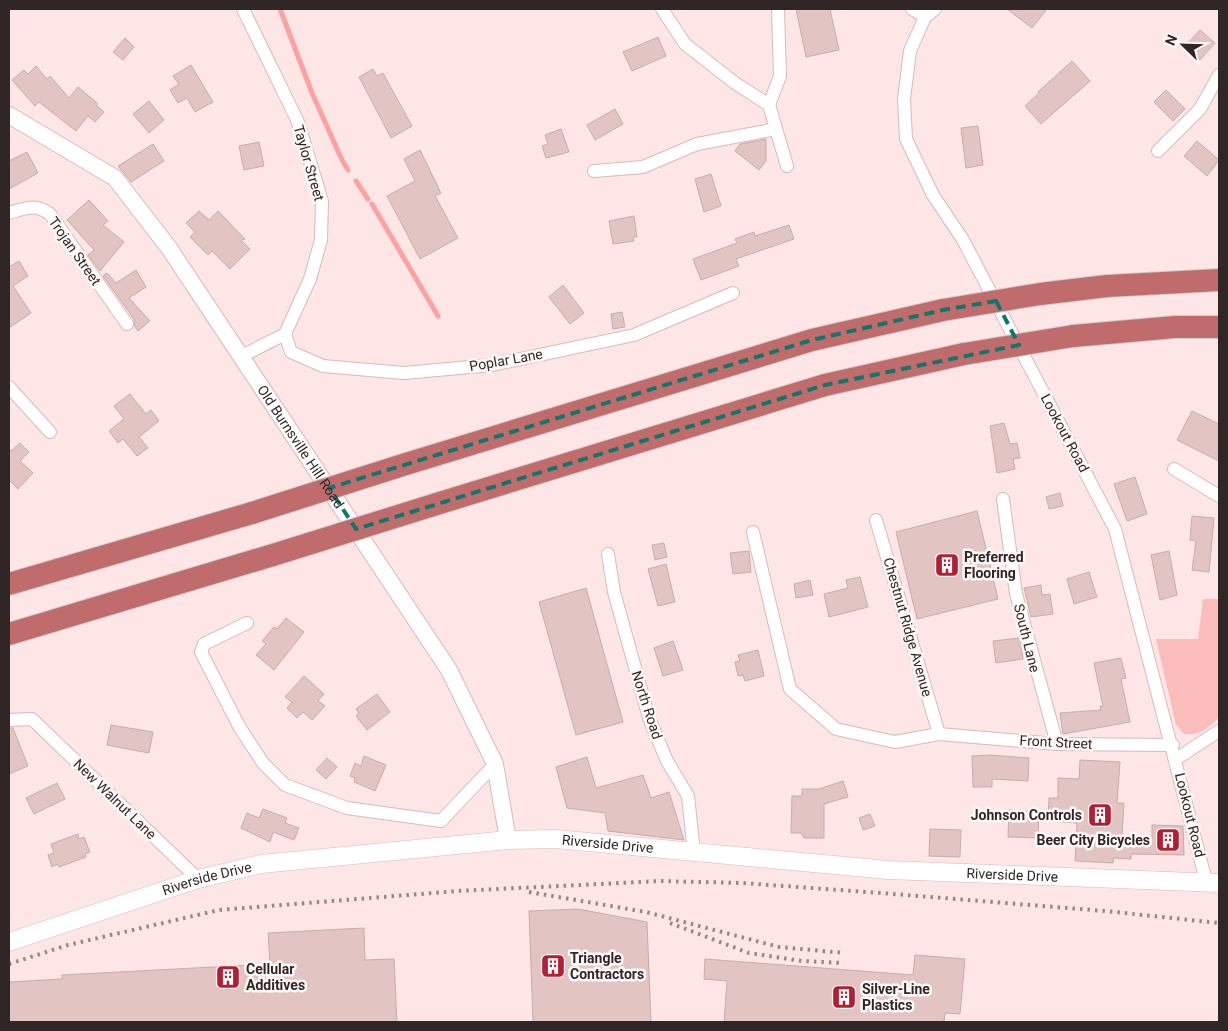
<svg xmlns="http://www.w3.org/2000/svg" width="1228" height="1031" font-family="Roboto,sans-serif">
	<rect width="100%" height="100%" fill="#ffe6e6"/>
	<path fill="#fabdbc" d="M1203,599H1219V718C1208,728 1199,736 1184,734L1176,725L1156,639H1198Z"/>
	<g fill="none" stroke-linecap="round" stroke-linejoin="round">
		<g stroke="#fda1a1" stroke-width="5">
			<polyline points="280,9 312,93 342,160 348,170"/>
			<polyline points="356,181 368,199"/>
			<polyline points="372,204 438,316"/>
		</g>
	</g>
	<g fill="#e2c4c3" stroke="#c8abaa">
		<polygon points="796,9 830,9 839,50 806,57"/>
		<polygon points="1007,9 1047,9 1032,28"/>
		<polygon points="1200,30 1215,43 1200,60 1185,46"/>
		<polygon points="658,37 666,56 632,71 623,52"/>
		<polygon points="125,38 134,47 123,60 113,52"/>
		<polygon points="1072,61 1090,81 1041,124 1025,106 1039,93 1038,92"/>
		<polygon points="191,65 213,102 195,112 187,98 178,103 170,90 179,84 173,76"/>
		<polygon points="36,66 47,79 50,76 69,98 78,87 97,103 96,105 104,112 95,122 88,116 76,131 39,102 35,106 12,80 24,70 28,74"/>
		<polygon points="373,69 377,76 383,73 412,126 391,138 359,77"/>
		<polygon points="1166,90 1185,109 1173,121 1154,102"/>
		<polygon points="149,101 164,120 149,133 133,114"/>
		<polygon points="615,109 623,124 595,140 587,125"/>
		<polygon points="978,126 983,165 966,168 961,128"/>
		<polygon points="561,129 569,152 546,158 542,146 548,144 545,135"/>
		<polygon points="766,139 766,161 759,170 735,151 740,144"/>
		<polygon points="1197,141 1219,160 1207,176 1184,156"/>
		<polygon points="259,142 264,166 244,170 239,146"/>
		<polygon points="153,144 164,161 131,182 118,166"/>
		<polygon points="420,150 441,193 435,196 458,238 420,259 387,196 415,181 404,159"/>
		<polygon points="27,152 38,173 9,189 9,161"/>
		<polygon points="711,174 721,206 704,212 695,179"/>
		<polygon points="89,200 108,221 103,225 124,242 100,271 88,255 94,250 67,220"/>
		<polygon points="199,211 209,220 218,211 245,239 241,240 250,249 230,269 212,251 208,255 190,237 195,232 186,223"/>
		<polygon points="634,216 637,237 633,237 634,241 613,244 609,221"/>
		<polygon points="789,225 794,239 736,259 739,266 701,280 693,259 737,243 735,239 754,232 755,236"/>
		<polygon points="19,261 28,276 13,286 31,313 9,328 9,267"/>
		<polygon points="136,270 146,287 129,298 150,321 138,331 135,327 134,319 103,276 107,273 116,283"/>
		<polygon points="563,285 584,313 570,324 549,297"/>
		<polygon points="622,312 625,327 613,329 611,314"/>
		<polygon points="130,394 146,414 151,410 159,421 139,437 148,448 137,456 123,439 118,443 109,431 124,419 114,406"/>
		<polygon points="1192,411 1219,424 1219,461 1177,440"/>
		<polygon points="1004,423 1010,444 1017,443 1020,458 1013,459 1015,469 997,473 990,426"/>
		<polygon points="20,443 29,452 20,461 33,473 18,489 9,480 9,449 11,451"/>
		<polygon points="1135,477 1147,514 1127,521 1114,484"/>
		<polygon points="1060,493 1063,506 1049,509 1046,497"/>
		<polygon points="977,511 998,599 917,619 896,532"/>
		<polygon points="1192,516 1214,518 1209,572 1192,570 1196,541 1190,540"/>
		<polygon points="664,543 667,557 655,560 652,545"/>
		<polygon points="749,551 751,572 733,574 730,553"/>
		<polygon points="1169,551 1177,595 1160,600 1151,555"/>
		<polygon points="666,564 675,602 658,606 648,569"/>
		<polygon points="1089,572 1097,597 1074,604 1067,579"/>
		<polygon points="860,577 868,607 829,617 824,594 848,588 846,580"/>
		<polygon points="810,580 813,595 796,598 794,584"/>
		<polygon points="1041,585 1042,595 1050,594 1053,614 1031,617 1024,588"/>
		<polygon points="586,588 623,722 576,735 539,602"/>
		<polygon points="286,618 304,632 274,670 256,655 266,644 262,641 274,627 277,629"/>
		<polygon points="1020,638 1023,659 996,663 993,641"/>
		<polygon points="673,641 683,670 663,676 654,648"/>
		<polygon points="758,650 764,676 745,681 743,675 738,676 735,662 740,661 738,655"/>
		<polygon points="1121,658 1126,678 1121,679 1130,722 1063,734 1060,713 1101,710 1100,706 1103,706 1094,663"/>
		<polygon points="304,676 324,694 318,701 325,706 312,720 303,712 297,718 287,708 292,702 285,697"/>
		<polygon points="377,694 390,712 367,730 356,716 359,713 356,709"/>
		<polygon points="111,725 153,732 149,753 107,745"/>
		<polygon points="9,728 13,728 28,766 9,774"/>
		<polygon points="991,755 1029,758 1028,781 992,779 992,787 973,787 972,756"/>
		<polygon points="364,756 386,765 375,791 354,782 355,778 350,776 355,763 361,766"/>
		<polygon points="587,757 596,788 643,775 651,798 669,792 684,840 608,831 605,813 567,808 556,767"/>
		<polygon points="327,758 337,767 326,779 316,770"/>
		<polygon points="1080,760 1120,762 1117,803 1124,803 1122,836 1152,838 1152,825 1183,826 1184,855 1131,854 1131,859 1114,858 1113,863 1075,861 1077,823 1048,821 1049,798 1058,798 1058,778 1079,779"/>
		<polygon points="843,781 848,797 824,804 824,838 804,838 801,833 791,833 792,796 802,796 802,789 819,789"/>
		<polygon points="57,783 65,799 34,814 26,798"/>
		<polygon points="263,809 287,818 285,823 299,828 294,840 273,832 270,842 241,828 247,813 259,818"/>
		<polygon points="1009,810 1039,812 1038,838 1008,837"/>
		<polygon points="870,814 875,826 863,830 859,818"/>
		<polygon points="930,829 961,830 960,857 929,856"/>
		<polygon points="78,834 79,839 84,837 90,852 85,854 86,857 59,867 58,864 52,867 48,855 54,853 51,844"/>
		<polygon points="578,909 647,922 651,1022 533,1022 529,911"/>
		<polygon points="364,928 365,960 394,959 397,1022 9,1022 9,982 62,979 62,975 270,964 268,933"/>
		<polygon points="915,955 965,959 960,1014 945,1013 944,1022 724,1022 727,981 704,979 705,959 913,975"/>
	</g>
	<g fill="none" stroke-linecap="round" stroke-linejoin="round">
		<defs>
			<g id="minor">
				<polyline points="662,9 685,44 735,83 769,105 787,166"/>
				<polyline points="912,9 925,17"/>
				<polyline points="935,9 925,17 910,51 904,99 906,139 933,195 963,240 1115,529 1206,881"/>
				<polyline points="769,105 780,76 778,9"/>
				<polyline points="1158,151 1200,109 1219,75"/>
				<polyline points="594,171 643,167 697,144 776,129"/>
				<path d="M9,213C26,208 35,203 50,214L127,324"/>
				<polyline points="285,334 291,352 323,366 404,373 492,365 634,335 733,293"/>
				<polyline points="242,356 285,334 310,279 321,240 322,201 298,122 243,9"/>
				<polyline points="9,387 50,432"/>
				<polyline points="1174,469 1219,496"/>
				<polyline points="1003,499 1016,594 1057,744"/>
				<polyline points="876,520 939,734"/>
				<polyline points="753,532 790,689 836,729 895,742 939,734 1057,744 1173,745"/>
				<polyline points="608,554 614,592 649,718 667,761 688,796 694,853"/>
				<polyline points="247,623 204,644 201,652 240,728 263,763 285,785 347,808 441,821 495,764"/>
				<polyline points="9,720 32,719 198,879"/>
				<polyline points="1176,759 1219,731"/>
			</g>
			<g id="tertiary">
				<path id="s1" d="M9,115L115,178L169,248L449,670L495,764L508,840"/>
			</g>
			<g id="secondary">
				<path id="s2" d="M9,942L198,879L261,864L508,840L556,839L888,870L1219,883"/>
			</g>
			<g id="motorway">
				<polyline points="1040,294 1107,286 1219,280"/>
				<polyline points="1073,336 1175,327 1219,327"/>
				<polyline points="406,464 812,340 943,310"/>
				<polyline points="443,502 825,385 964,354"/>
				<polyline points="9,584 252,513"/>
				<polyline points="9,634 273,555"/>
			</g>
		</defs>
		<use href="#minor" stroke="#d7bab9" stroke-width="14"/>
		<use href="#tertiary" stroke="#d7bab9" stroke-width="18"/>
		<use href="#secondary" stroke="#d7bab9" stroke-width="19"/>
		<use href="#motorway" stroke="#d2cfcf" stroke-width="24"/>
		<use href="#minor" stroke="#fff" stroke-width="12"/>
		<use href="#tertiary" stroke="#fff" stroke-width="16"/>
		<use href="#secondary" stroke="#fff" stroke-width="18"/>
		<use href="#motorway" stroke="#c06c6d" stroke-width="22"/>
		<g stroke="#998787" stroke-width="4" stroke-dasharray="2.5 5" stroke-linecap="butt">
			<polyline points="529,892 646,912 779,947 845,953"/>
			<polyline points="670,923 749,953 802,961 844,963"/>
			<polyline points="9,964 68,945 219,910 458,891 660,881 742,883 881,893 1105,911 1219,923"/>
		</g>
		<defs>
			<g id="motorway-bridge">
				<polyline points="943,310 1040,294"/>
				<polyline points="964,354 1073,336"/>
				<polyline points="252,513 406,464"/>
				<polyline points="273,555 443,502"/>
			</g>
		</defs>
		<use href="#motorway-bridge" stroke="#d2cfcf" stroke-width="24" stroke-linecap="butt"/>
		<use href="#motorway-bridge" stroke="#c06c6d" stroke-width="22"/>
	</g>
	<path fill="none" stroke="#0f766e" stroke-width="4" stroke-dasharray="10 6" stroke-linejoin="round" d="M996,301L1019,345L825,385L356,529L329,488L812,340L943,310Z"/>
	<defs>
		<symbol id="building-square" viewBox="-11 -11 22 22"><rect x="-9" y="-9" width="18" height="18" rx="4" fill="#b21f35" stroke="#fff9f8"/><path d="M-4-6H4V6H1V3H-1V6H-4ZM-2.5-4.3h1.7v1.8h-1.7ZM.8-4.3h1.7v1.8H.8ZM-2.5-1h1.7V.8h-1.7ZM.8-1h1.7V.8H.8Z" fill="#fff"/></symbol>
	</defs>
	<g fill-rule="evenodd">
		<use href="#building-square" x="933" y="551" width="28" height="28"/>
		<use href="#building-square" x="1086" y="801" width="28" height="28"/>
		<use href="#building-square" x="1154" y="826" width="28" height="28"/>
		<use href="#building-square" x="539" y="952" width="28" height="28"/>
		<use href="#building-square" x="214" y="963" width="28" height="28"/>
		<use href="#building-square" x="830" y="983" width="28" height="28"/>
	</g>
	<g text-anchor="middle" dominant-baseline="central" stroke-width="5" stroke-linejoin="round" paint-order="stroke">
		<g font-size="14" fill="#312626" stroke="#fff9f8">
			<text transform="translate(309 163) rotate(74)">Taylor Street</text>
			<text transform="translate(75 251) rotate(55)">Trojan Street</text>
			<text transform="translate(506 360) rotate(-10)">Poplar Lane</text>
			<text transform="translate(1065 433) rotate(62)">Lookout Road</text>
			<text stroke="none"><textPath href="#s1" startOffset="450">Old Burnsville Hill Road</textPath></text>
			<text transform="translate(908 627) rotate(74)">Chestnut Ridge Avenue</text>
			<text transform="translate(1027 638) rotate(76)">South Lane</text>
			<text transform="translate(647 705) rotate(72)">North Road</text>
			<text transform="translate(1056 742) rotate(3)">Front Street</text>
			<text transform="translate(115 799) rotate(44)">New Walnut Lane</text>
			<text transform="translate(1190 815) rotate(76)">Lookout Road</text>
			<text stroke="none"><textPath href="#s2" startOffset="612">Riverside Drive</textPath></text>
			<text stroke="none"><textPath href="#s2" startOffset="1018">Riverside Drive</textPath></text>
			<text stroke="none"><textPath href="#s2" startOffset="208">Riverside Drive</textPath></text>
		</g>
		<g font-size="14" font-weight="bold" fill="#312626" stroke="#fff9f8" text-anchor="start">
			<text x="964" y="557">Preferred<tspan x="964" dy="16">Flooring</tspan></text>
			<text x="1082" y="815" text-anchor="end">Johnson Controls</text>
			<text x="1150" y="840" text-anchor="end">Beer City Bicycles</text>
			<text x="570" y="958">Triangle<tspan x="570" dy="16">Contractors</tspan></text>
			<text x="246" y="969">Cellular<tspan x="246" dy="16">Additives</tspan></text>
			<text x="862" y="989">Silver-Line<tspan x="862" dy="16">Plastics</tspan></text>
		</g>
	</g>
	<rect width="1228" height="1031" fill="none" stroke="#312626" stroke-width="20"/>
	<g transform="translate(1183 45) rotate(293)" stroke="#fff9f8" stroke-width="4" paint-order="stroke">
	<path d="M0-4L9 19L0 12L-9 19Z" fill="#312626"/>
	<text y="-8" font-size="14" font-weight="bold" text-anchor="middle" fill="#312626">N</text>
	</g>
</svg>
